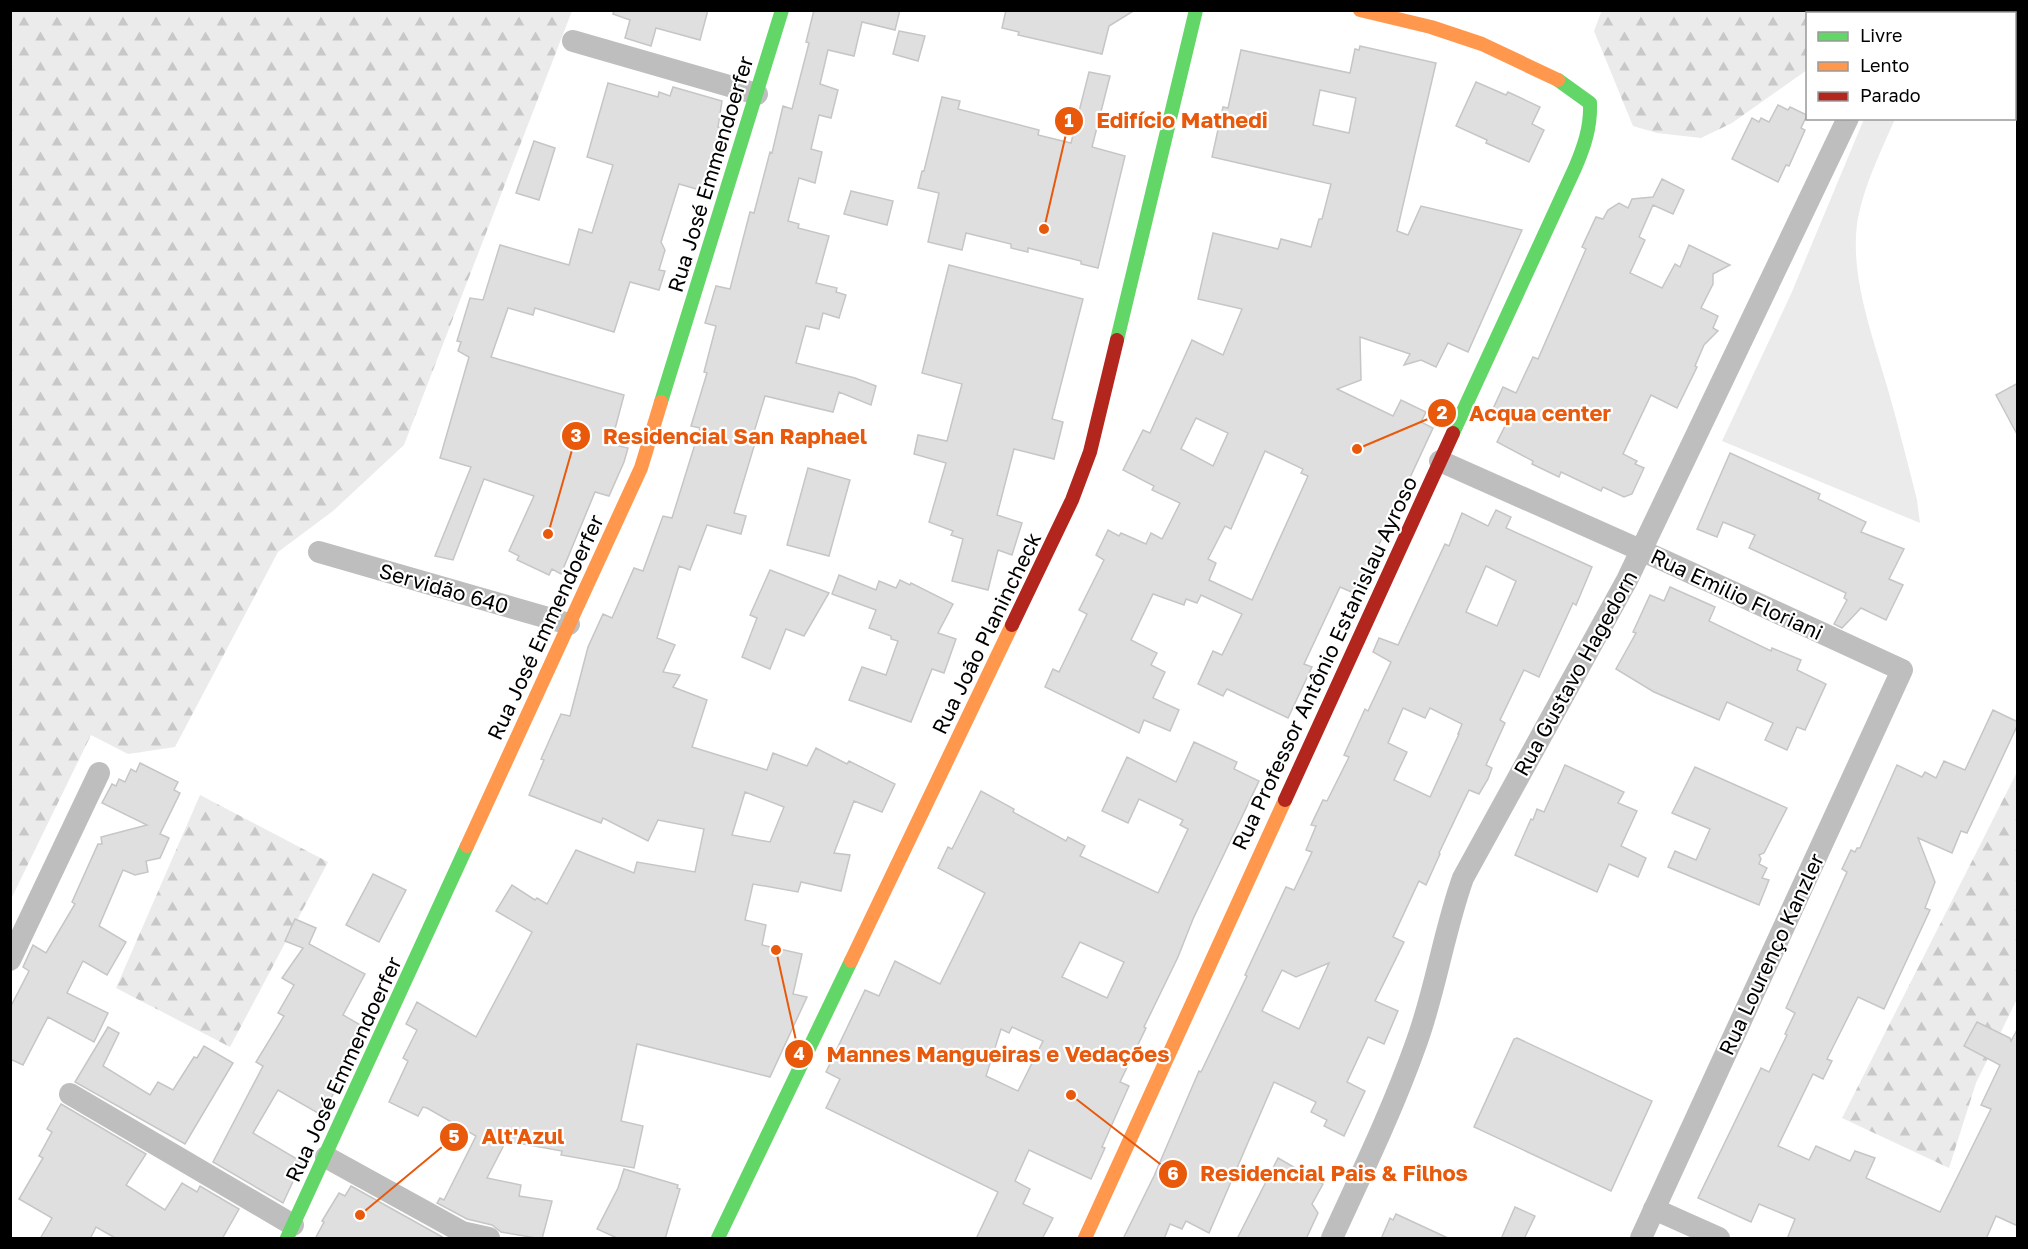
<svg xmlns="http://www.w3.org/2000/svg" width="2028" height="1249" font-family="'Golos Text',sans-serif">
	<defs>
		<pattern id="forest-firs" width="22" height="20" patternUnits="userSpaceOnUse" patternTransform="scale(1.5)"><rect width="22" height="20" fill="#ebebeb"/><path d="M5 1l3.5 6h-7zM16 11l3.5 6h-7z" fill="#c8c8c8"/></pattern>
	</defs>
	<rect width="100%" height="100%" fill="#fff"/>
	<path fill="#ebebeb" d="M1864,119H1895C1881,151 1865,183 1858,218C1848,274 1874,339 1889,393C1899,429 1908,464 1917,500L1920,523L1722,441L1791,294Z"/>
	<g fill="url(#forest-firs)">
		<polygon points="11,10 572,11 404,445 333,511 278,552 175,747 128,754 91,735 11,899"/>
		<polygon points="1602,10 1860,10 1860,11 1858,13 1808,14 1807,70 1732,123 1701,138 1657,133 1633,126 1594,31"/>
		<polygon points="2017,772 2017,999 1976,1083 1949,1168 1842,1118"/>
		<polygon points="200,795 328,862 230,1047 116,988"/>
	</g>
	<g fill="#dfdfdf" stroke="#c6c6c6" stroke-width="1.5" fill-rule="evenodd">
		<polygon points="614,10 708,10 700,40 656,28 651,46 625,38 630,20 613,14"/>
		<path d="M814,10H900L895,30L862,22L854,56L828,50L820,84L838,90L831,118L819,115L811,149L822,152L815,183L799,178L788,221L799,224L798,228L829,236L816,283L837,288L836,292L846,295L839,318L823,313L819,329L806,326L796,363L855,378L876,386L871,405L839,392L833,412L765,396L751,442L755,443L734,513L746,516L741,534L707,525L690,570L679,566L657,638L675,645L663,672L680,675L673,687L707,700L692,747L767,770L773,753L807,766L816,748L847,764L849,761L895,784L882,812L854,801L834,853L850,855L841,891L801,882L798,892L753,884L745,920L766,925L762,945L802,954L793,994L807,997L770,1077L637,1044L621,1121L643,1126L634,1168L561,1155L562,1151L506,1141L487,1178L521,1185L519,1196L552,1201L542,1239L501,1232L492,1225L467,1219L437,1203L440,1198L444,1200L476,1136L427,1108L423,1107L418,1116L389,1102L408,1061L403,1058L417,1030L406,1024L417,1002L476,1037L532,932L496,911L512,885L535,900L537,898L547,904L576,850L634,873L637,862L695,872L704,829L658,820L648,841L603,818L601,823L529,795L544,760L541,759L561,714L570,716L588,647L603,614L612,618L634,568L643,571L663,516L672,518L700,428L691,426L707,373L704,372L716,326L705,323L716,286L730,289L750,212L754,213L770,152L772,153L783,106L792,109L809,43L806,42ZM745,792L784,807L770,842L732,835Z"/>
		<polygon points="1006,10 1135,10 1109,26 1102,54 1018,35 1019,32 1002,28"/>
		<polygon points="899,31 925,36 918,61 893,54"/>
		<path d="M1360,46L1436,63L1397,231L1408,235L1421,206L1522,230L1468,352L1448,343L1436,367L1421,360L1404,365L1410,354L1360,337L1361,380L1337,389L1393,416L1401,400L1426,412L1421,422L1433,428L1356,594L1340,587L1304,664L1312,667L1288,718L1227,689L1223,696L1198,684L1213,651L1222,655L1242,614L1201,595L1197,603L1186,599L1184,605L1153,594L1131,640L1157,653L1151,665L1165,672L1153,698L1179,710L1170,731L1144,720L1139,733L1045,687L1053,669L1059,672L1087,614L1079,610L1104,560L1096,555L1108,530L1119,536L1121,533L1146,544L1151,533L1162,539L1180,503L1152,490L1154,486L1123,470L1143,430L1150,433L1192,340L1223,355L1242,309L1198,299L1213,233L1278,249L1281,239L1311,247L1319,219H1322L1331,184L1212,157L1223,107L1228,108L1241,50L1350,73L1355,49L1359,50ZM1320,90L1356,98L1349,133L1313,125ZM1196,418L1228,433L1213,466L1181,449ZM1265,451L1303,469L1301,473L1308,476L1252,600L1209,580L1216,563L1208,559L1225,526L1231,529Z"/>
		<polygon points="1089,72 1110,76 1092,147 1125,156 1098,268 1081,264 1081,261 1028,248 1028,252 1011,248 1011,244 966,233 962,250 928,242 939,193 918,188 922,171 924,171 942,97 960,101 958,109 1039,130 1038,135 1071,143"/>
		<polygon points="1476,82 1506,95 1508,92 1540,107 1532,124 1544,130 1529,162 1486,143 1487,140 1456,126"/>
		<polygon points="608,83 658,97 659,92 670,96 673,87 722,101 718,127 722,129 718,141 722,142 707,192 679,184 661,242 665,250 659,270 665,271 659,290 630,282 614,332 535,308 533,315 508,308 491,357 624,395 611,444 628,448 624,462 609,496 595,492 561,574 552,569 549,575 517,560 519,556 509,551 534,496 484,479 453,560 435,556 471,467 440,458 469,357 458,351 461,342 457,341 470,298 483,300 500,245 569,265 579,229 592,233 613,165 587,157"/>
		<polygon points="1778,105 1788,110 1790,107 1807,115 1801,128 1805,130 1789,166 1786,165 1778,182 1732,159 1752,118 1759,122 1761,118 1769,122"/>
		<polygon points="534,141 555,148 539,200 516,193"/>
		<polygon points="1662,179 1684,190 1673,214 1653,205 1639,237 1645,240 1630,273 1662,288 1675,264 1680,267 1689,245 1730,265 1713,274 1713,284 1701,308 1718,316 1713,328 1718,331 1704,345 1695,366 1697,367 1677,408 1651,395 1623,454 1637,461 1635,464 1644,468 1632,494 1624,497 1603,487 1601,491 1561,472 1559,477 1532,464 1533,461 1497,442 1508,420 1492,411 1503,387 1516,393 1533,357 1538,359 1586,249 1582,247 1596,217 1603,219 1608,210 1619,203 1628,208 1632,199 1653,197"/>
		<polygon points="851,191 893,201 887,225 844,214"/>
		<polygon points="949,265 1083,299 1052,419 1063,422 1054,459 1014,449 997,515 1022,523 1012,555 998,550 988,590 952,581 963,539 951,535 953,531 929,522 946,463 914,454 918,435 947,441 962,384 922,373"/>
		<polygon points="2018,383 2018,436 1996,395"/>
		<polygon points="1730,453 1820,494 1818,499 1866,522 1861,532 1904,549 1889,579 1903,585 1886,620 1861,608 1842,628 1834,624 1847,600 1844,598 1846,593 1749,548 1755,535 1723,522 1717,537 1697,529"/>
		<polygon points="808,468 850,480 829,556 787,545"/>
		<path d="M1496,510L1511,517L1506,528L1592,567L1576,605L1573,603L1539,677L1524,670L1500,720L1505,723L1486,765L1492,768L1488,779L1479,794L1469,790L1439,853L1440,854L1426,885L1419,881L1393,937L1404,942L1375,1001L1398,1011L1384,1044L1368,1037L1347,1082L1365,1091L1344,1136L1324,1126L1327,1120L1311,1112L1316,1102L1274,1082L1209,1233L1186,1221L1182,1229L1170,1224L1164,1239H1123L1154,1176L1199,1071L1201,1072L1247,976L1245,975L1286,887L1294,890L1312,852L1306,850L1316,826L1311,825L1323,800L1327,801L1349,757L1344,755L1365,709L1368,711L1391,662L1373,652L1379,638L1398,645L1445,544L1449,546L1462,513L1488,526ZM1486,566L1516,581L1497,626L1466,612ZM1403,708L1425,718L1430,708L1462,724L1458,734H1459L1430,797L1394,780L1407,752L1388,743ZM1329,963L1299,1029L1262,1011L1282,970L1296,977Z"/>
		<polygon points="770,570 829,593 804,636 786,629 770,669 742,657 757,618 750,615"/>
		<polygon points="839,575 876,590 879,581 896,588 900,580 910,585 911,583 953,604 938,633 956,639 944,673 932,669 911,722 849,700 862,667 886,675 898,641 891,639 891,636 869,628 876,610 832,594"/>
		<polygon points="1670,587 1715,607 1709,621 1771,651 1772,648 1801,660 1797,670 1826,684 1805,730 1797,727 1787,750 1765,740 1773,723 1727,702 1719,720 1654,692 1616,669 1636,633 1633,632 1650,595 1664,601"/>
		<polygon points="1993,710 2018,722 2018,724 1967,833 1961,831 1952,853 1918,838 1935,882 1925,908 1930,910 1884,1009 1858,997 1827,1059 1832,1061 1823,1079 1813,1074 1778,1146 1809,1160 1816,1146 1850,1161 1855,1151 1875,1158 1866,1178 1940,1212 1991,1109 1981,1105 2000,1065 1964,1046 1977,1022 2010,1038 2011,1041 2018,1028 2018,1226 1996,1216 1986,1239 1787,1239 1795,1219 1759,1204 1751,1222 1698,1198 1761,1068 1769,1072 1787,1035 1785,1034 1795,1013 1786,1008 1847,872 1842,869 1851,850 1855,852 1857,848 1860,848 1897,765 1922,777 1925,772 1936,778 1944,761 1965,770"/>
		<path d="M1194,742L1237,762L1234,769L1259,781L1193,919L1178,957L1144,1027L1146,1028L1120,1082L1129,1086L1102,1147L1105,1148L1091,1179L1029,1150L1015,1181L1030,1189L1023,1204L1053,1218L1042,1239H976L998,1192L826,1108L840,1079L826,1072L865,990L879,996L895,961L940,984L985,893L938,868L948,847L952,849L981,791L1014,809L1013,812L1066,841L1068,837L1085,846L1080,856L1158,893L1188,829L1180,825L1183,820L1139,799L1128,823L1102,811L1127,757L1176,782ZM1080,942L1124,962L1107,998L1062,977ZM1012,1027L1043,1041L1018,1091L986,1076L1001,1029L1009,1033Z"/>
		<polygon points="140,763 178,782 174,790 180,793 160,834 169,838 160,858 146,861 148,872 135,875 123,870 99,926 126,942 107,975 83,961 67,993 108,1013 94,1042 48,1017 23,1065 10,1059 10,1008 29,971 23,967 33,945 46,953 75,904 72,902 98,844 102,844 101,837 147,825 102,803 112,784 116,786 119,779 125,782 131,769 136,772"/>
		<polygon points="1565,765 1624,792 1618,803 1637,811 1621,846 1646,858 1638,877 1609,864 1597,892 1515,855 1531,819 1533,820 1537,809 1544,812"/>
		<polygon points="1695,767 1787,808 1764,853 1759,855 1761,859 1759,864 1767,868 1762,878 1769,880 1759,905 1668,867 1675,851 1696,860 1710,829 1672,813"/>
		<polygon points="373,874 406,890 379,942 346,925"/>
		<polygon points="295,919 316,928 309,944 365,974 343,1015 364,1027 323,1116 278,1090 253,1133 302,1162 283,1203 213,1162 263,1066 256,1062 284,1016 278,1013 294,985 282,978 303,948 285,941"/>
		<polygon points="108,1027 119,1033 103,1066 150,1095 158,1082 173,1090 194,1057 197,1058 204,1046 233,1063 185,1144 75,1082"/>
		<polygon points="1517,1038 1652,1101 1611,1191 1474,1127 1514,1039"/>
		<polygon points="61,1104 146,1154 126,1185 165,1210 182,1183 197,1192 200,1186 239,1209 222,1239 117,1239 96,1227 90,1239 40,1239 52,1218 19,1199 43,1158 39,1156 52,1132 47,1129"/>
		<polygon points="1278,1158 1323,1184 1312,1204 1318,1213 1306,1239 1237,1239"/>
		<polygon points="624,1169 678,1185 677,1188 680,1189 665,1239 619,1239 597,1229 618,1188"/>
		<polygon points="351,1186 446,1239 315,1239 324,1222 322,1221 339,1193 345,1196"/>
		<polygon points="1515,1207 1535,1216 1524,1239 1501,1239"/>
		<polygon points="1396,1214 1450,1239 1381,1239 1390,1218 1393,1220"/>
	</g>
	<g fill="none" stroke-linecap="round" stroke-linejoin="round">
		<g stroke="#bebebe" stroke-width="22">
			<polyline points="1895,14 1896,10"/>
			<polyline points="573,41 757,94"/>
			<polyline points="1440,461 1665,561 1902,670 1641,1238"/>
			<polyline points="319,552 569,624"/>
			<polyline points="10,960 99,773"/>
			<polyline points="70,1094 293,1225"/>
			<polyline points="326,1157 462,1232 489,1238"/>
			<polyline points="1654,1209 1719,1238"/>
			<path d="M1332,1238C1362,1173 1393,1109 1417,1041C1436,988 1444,931 1463,878L1627,580L1848,118"/>
		</g>
		<g stroke="#63d668" stroke-width="14">
			<polyline points="1117,340 1196,10"/>
			<polyline points="661,402 782,10"/>
			<path d="M1453,433L1575,168C1584,147 1591,127 1590,103L1558,80"/>
			<polyline points="287,1238 467,846"/>
			<polyline points="718,1238 851,961"/>
		</g>
		<g stroke="#ff974d" stroke-width="14">
			<polyline points="1360,10 1431,27 1482,44 1558,80"/>
			<polyline points="467,846 641,468 661,402"/>
			<polyline points="851,961 1012,625"/>
			<polyline points="1085,1238 1285,800"/>
		</g>
		<g stroke="#b3261e" stroke-width="14">
			<polyline points="1012,625 1072,500 1090,452 1117,340"/>
			<polyline points="1285,800 1453,433"/>
		</g>
	</g>
	<g text-anchor="middle" dominant-baseline="central" stroke-width="4.5" stroke-linejoin="round" paint-order="stroke">
		<g font-size="21" fill="#000" stroke="#fff">
			<text transform="translate(710 174) rotate(-73)">Rua José Emmendoerfer</text>
			<text transform="translate(444 588) rotate(16)">Servidão 640</text>
			<text transform="translate(1737 594) rotate(25)">Rua Emilio Floriani</text>
			<text transform="translate(545 627) rotate(-65)">Rua José Emmendoerfer</text>
			<text transform="translate(986 633) rotate(-64)">Rua João Planincheck</text>
			<text transform="translate(1324 663) rotate(-65)">Rua Professor Antônio Estanislau Ayroso</text>
			<text transform="translate(1575 673) rotate(-61)">Rua Gustavo Hagedorn</text>
			<text transform="translate(1771 954) rotate(-65)">Rua Lourenço Kanzler</text>
			<text transform="translate(343 1069) rotate(-65)">Rua José Emmendoerfer</text>
		</g>
	</g>
	<path fill="none" stroke="#e8590c" stroke-width="2" d="M1044 229L1069 121M1357 449L1442 413M548 534L576 436M776 950L799 1054M360 1215L454 1137M1071 1095L1173 1174"/>
	<g fill="#e8590c" stroke="#fff" stroke-width="2">
		<circle cx="1044" cy="229" r="6"/>
		<circle cx="1357" cy="449" r="6"/>
		<circle cx="548" cy="534" r="6"/>
		<circle cx="776" cy="950" r="6"/>
		<circle cx="360" cy="1215" r="6"/>
		<circle cx="1071" cy="1095" r="6"/>
		<circle cx="1069" cy="121" r="15"/>
		<circle cx="1442" cy="413" r="15"/>
		<circle cx="576" cy="436" r="15"/>
		<circle cx="799" cy="1054" r="15"/>
		<circle cx="454" cy="1137" r="15"/>
		<circle cx="1173" cy="1174" r="15"/>
	</g>
	<g font-size="18" text-anchor="middle" font-weight="bold" fill="#fff">
		<text x="1069" y="127">1</text>
		<text x="1442" y="419">2</text>
		<text x="576" y="442">3</text>
		<text x="799" y="1060">4</text>
		<text x="454" y="1143">5</text>
		<text x="1173" y="1180">6</text>
	</g>
	<g font-size="22" text-anchor="middle" font-weight="bold" fill="#e8590c" stroke="#fff" stroke-width="4.5" stroke-linejoin="round" paint-order="stroke">
		<text x="1182" y="128">Edifício Mathedi</text>
		<text x="1540" y="421">Acqua center</text>
		<text x="735" y="444">Residencial San Raphael</text>
		<text x="998" y="1062">Mannes Mangueiras e Vedações</text>
		<text x="523" y="1144">Alt'Azul</text>
		<text x="1334" y="1181">Residencial Pais &amp; Filhos</text>
	</g>
	<rect width="2028" height="1249" fill="none" stroke="#000000" stroke-width="24"/>
	<rect x="1806" y="12" width="210" height="108" fill="#ffffff" stroke="#999999" stroke-width="1.5"/>
	<rect x="1818" y="32" width="30" height="9" fill="#63d668" stroke="#999999" stroke-width="1.5"/>
	<text x="1860" y="42" font-size="18" fill="#000000">Livre</text>
	<rect x="1818" y="62" width="30" height="9" fill="#ff974d" stroke="#999999" stroke-width="1.5"/>
	<text x="1860" y="72" font-size="18" fill="#000000">Lento</text>
	<rect x="1818" y="92" width="30" height="9" fill="#b3261e" stroke="#999999" stroke-width="1.5"/>
	<text x="1860" y="102" font-size="18" fill="#000000">Parado</text>
</svg>
